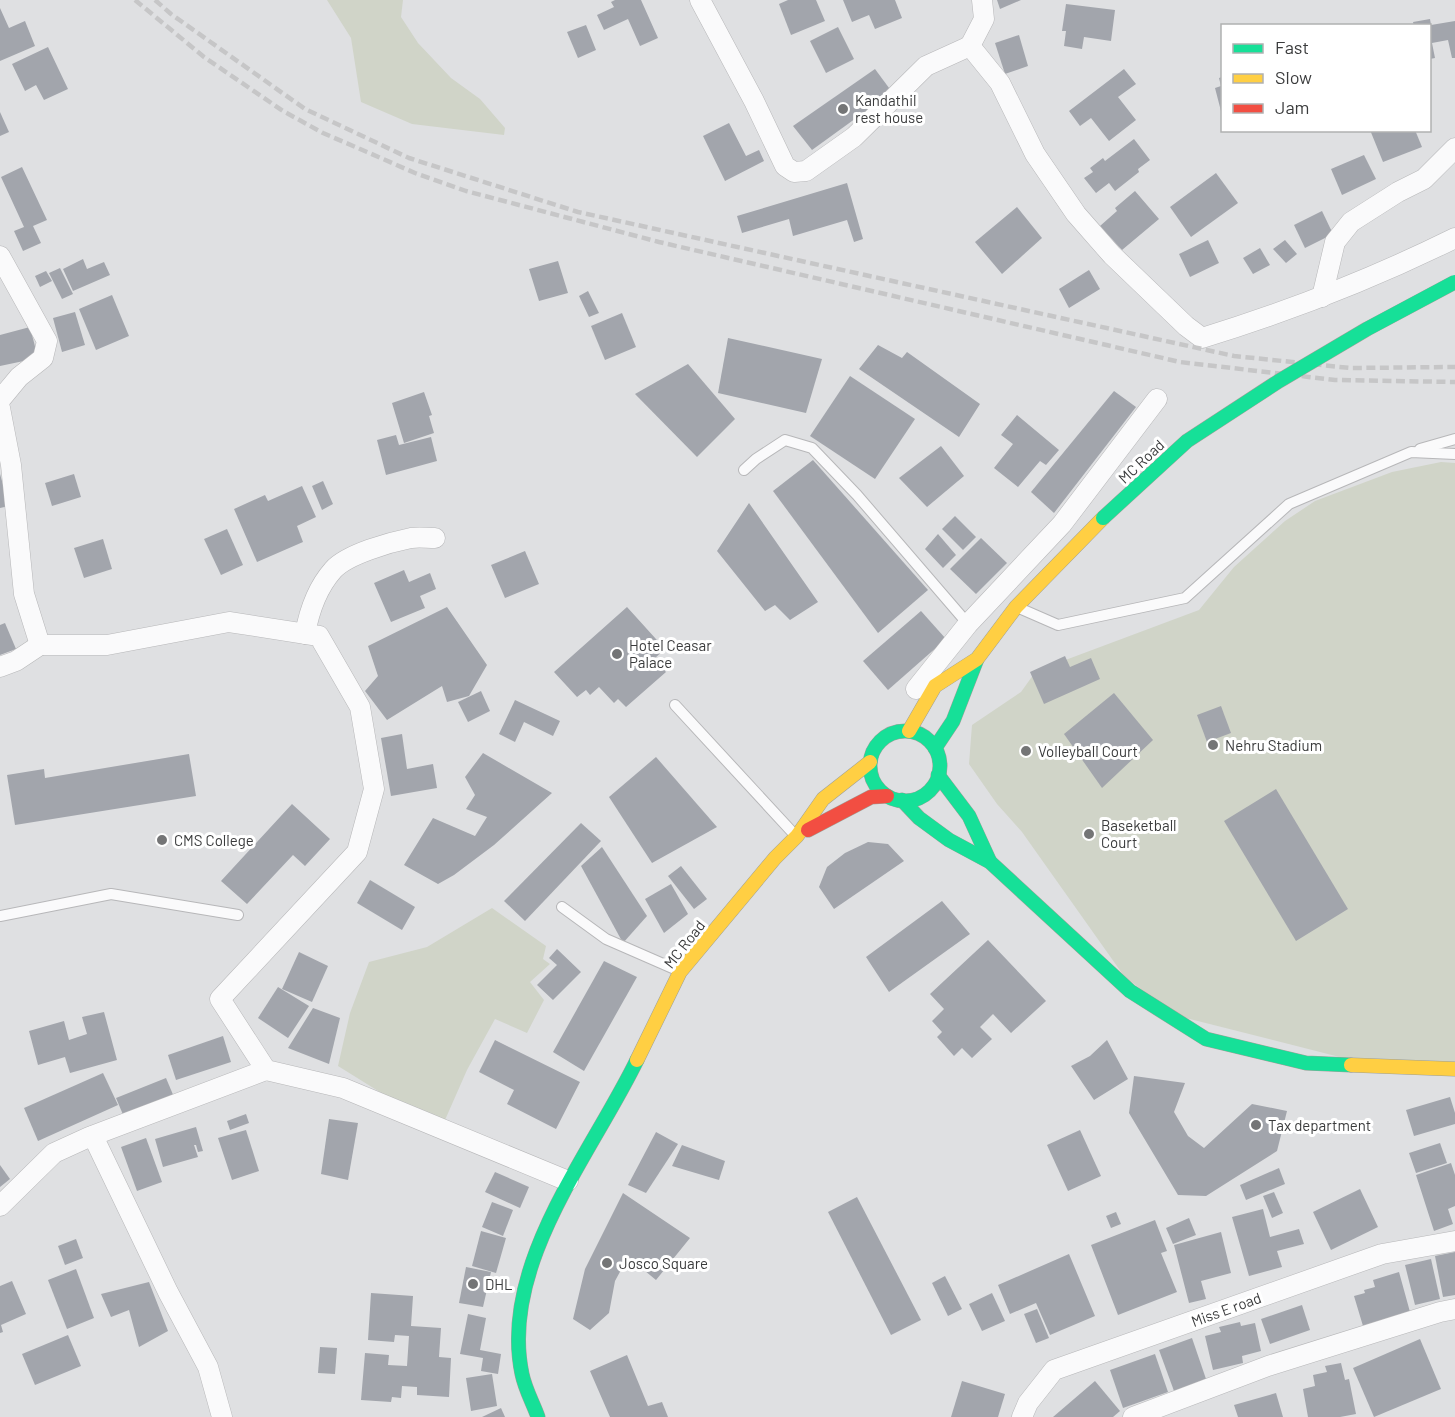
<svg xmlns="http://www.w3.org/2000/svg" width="1455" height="1417" font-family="Barlow,sans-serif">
	<rect width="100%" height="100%" fill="#dfe0e2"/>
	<g fill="#d0d4c8">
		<polygon points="327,0 403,0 401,17 418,43 451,78 480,99 505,128 504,135 412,124 361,102 351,38"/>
		<polygon points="1441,462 1455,463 1455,1065 1371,1065 1174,1015 1124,976 1022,832 997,804 969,764 972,725 1021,692 1036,671 1199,610 1234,567 1285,521 1315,501 1392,472"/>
		<polygon points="492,908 546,946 543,959 550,964 530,982 544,1000 527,1033 495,1019 467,1070 445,1120 383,1094 338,1066 350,1013 369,962 427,947"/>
	</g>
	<g fill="#a2a5ac">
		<polygon points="615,0 641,0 658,38 640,46 628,19 604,30 597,15 614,7 611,2"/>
		<polygon points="788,0 816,0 825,21 791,35 779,4"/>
		<polygon points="843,0 895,0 902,18 875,29 869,15 852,22"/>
		<polygon points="997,0 1021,0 1000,9"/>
		<polygon points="1066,4 1115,10 1111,41 1084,37 1082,49 1064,46 1066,31 1062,31"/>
		<polygon points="0,8 9,28 25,21 35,46 0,61"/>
		<polygon points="1430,19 1431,25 1455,21 1455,58 1452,58 1448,40 1432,43 1435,58 1430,59 1431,26 1414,26 1413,22"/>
		<polygon points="586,25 596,50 578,58 567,32"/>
		<polygon points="838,27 854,59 826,73 810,41"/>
		<polygon points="1019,35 1028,66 1005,74 995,43"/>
		<polygon points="48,47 68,89 44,100 36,85 25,91 12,64"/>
		<polygon points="875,69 892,92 812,150 793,126"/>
		<polygon points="1124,69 1136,84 1118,97 1136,120 1109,141 1091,118 1080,126 1069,111"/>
		<polygon points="1222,77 1222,115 1215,88 1221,86 1219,78"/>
		<polygon points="0,112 9,132 0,136"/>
		<polygon points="729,123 746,156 759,150 764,161 725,181 703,136"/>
		<polygon points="1370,130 1415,130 1422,147 1383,162"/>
		<polygon points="1134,139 1150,160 1138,169 1139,172 1115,191 1109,183 1096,193 1084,178 1093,172 1090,168 1103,158 1105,161"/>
		<polygon points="1364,155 1376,179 1342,195 1331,169"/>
		<polygon points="22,167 47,220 33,226 41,243 23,251 14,231 24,227 1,177"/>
		<polygon points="1216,173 1238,203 1191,237 1170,207"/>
		<polygon points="847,183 863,239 854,242 847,220 793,236 789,219 742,233 737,216"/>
		<polygon points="1135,191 1159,219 1122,250 1100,226 1117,211 1115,208"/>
		<polygon points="1017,207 1042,238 1002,274 975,242"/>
		<polygon points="1322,211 1333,234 1305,248 1294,225"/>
		<polygon points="1208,240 1219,263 1190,277 1179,254"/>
		<polygon points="1285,240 1297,254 1286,263 1273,249"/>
		<polygon points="1260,248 1270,265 1253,274 1243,258"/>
		<polygon points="83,259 87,269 104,262 110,275 73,291 63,269"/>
		<polygon points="558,261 568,293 539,301 529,269"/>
		<polygon points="60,268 73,294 62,299 49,273"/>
		<polygon points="1089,270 1100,289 1069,308 1059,289"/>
		<polygon points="46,271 52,281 40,287 35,276"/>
		<polygon points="588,291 599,313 589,317 579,296"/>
		<polygon points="112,295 129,336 96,350 79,309"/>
		<polygon points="75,312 85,345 62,352 53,318"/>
		<polygon points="622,313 636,347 605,360 591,326"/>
		<polygon points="30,327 38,358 0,366 0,335"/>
		<polygon points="728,338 822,359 806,413 718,393"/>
		<polygon points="878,345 902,358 907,352 980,404 959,437 859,369"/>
		<polygon points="688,364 735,419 697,457 635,394"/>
		<polygon points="850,376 915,419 875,479 810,436"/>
		<polygon points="1114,391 1136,407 1054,513 1031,492"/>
		<polygon points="424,392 432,415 429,416 434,433 404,443 392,403"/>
		<polygon points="1017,415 1059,450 1046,465 1040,461 1018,487 994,468 1013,444 1001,435"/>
		<polygon points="396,435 399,445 431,437 437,461 386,475 377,440"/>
		<polygon points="941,446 964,476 927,507 899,478"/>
		<polygon points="813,460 928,590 878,633 773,491"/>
		<polygon points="0,474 9,506 0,508"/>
		<polygon points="74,474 81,497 52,506 45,483"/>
		<polygon points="323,481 333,504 322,510 312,486"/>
		<polygon points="302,486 316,517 297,526 303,542 257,562 234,509 265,495 268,501"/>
		<polygon points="749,503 818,602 790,620 775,605 765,611 717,551"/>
		<polygon points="955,516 976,537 963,550 942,529"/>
		<polygon points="227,529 243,565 221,575 204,539"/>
		<polygon points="938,534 956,555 943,568 925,549"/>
		<polygon points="981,538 1007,563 976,594 950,569"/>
		<polygon points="103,539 112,569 84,578 74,548"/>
		<polygon points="525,551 539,584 505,598 491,565"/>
		<polygon points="404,570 409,582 430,573 436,589 420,596 425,608 391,622 374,583"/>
		<polygon points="447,607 487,665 469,696 447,702 442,686 387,720 365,691 378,676 368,646"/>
		<polygon points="627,607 665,649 654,659 666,672 626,707 618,699 614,703 599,687 590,695 586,690 577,697 554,672"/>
		<polygon points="921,611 946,639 888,690 863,661"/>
		<polygon points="5,623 16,649 0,655 0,625"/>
		<polygon points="1065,656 1070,667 1091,658 1100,679 1044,704 1030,672"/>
		<polygon points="481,691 490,711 468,722 458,702"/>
		<polygon points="1114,693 1153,740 1102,788 1064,734"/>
		<polygon points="515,700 560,721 553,736 524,722 515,742 499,734"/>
		<polygon points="1221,706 1231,733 1207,742 1197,715"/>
		<polygon points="402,734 407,769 433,764 437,788 391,796 381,738"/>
		<polygon points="483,753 552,793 494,845 454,875 438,884 404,865 433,818 475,836 487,817 466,809 475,795 465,777"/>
		<polygon points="189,754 196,796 15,825 7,775 44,769 45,778"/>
		<polygon points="656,757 717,827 652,863 609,797"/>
		<polygon points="1276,789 1348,909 1296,941 1224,821"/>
		<polygon points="292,804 330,839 305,866 293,855 247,904 221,881"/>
		<polygon points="581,823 601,841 525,921 504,901"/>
		<polygon points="868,842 888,844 904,861 834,909 819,887 827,867 845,853"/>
		<polygon points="602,847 647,916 623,943 581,866"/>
		<polygon points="681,866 707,899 694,909 668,876"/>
		<polygon points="370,880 415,907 402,930 357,903"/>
		<polygon points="671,884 688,914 664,933 645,899"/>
		<polygon points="942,901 970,934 889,992 866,957"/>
		<polygon points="988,940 1046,1001 1011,1033 993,1014 980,1027 992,1039 972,1058 962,1048 954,1056 937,1037 942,1032 932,1021 944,1009 930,994"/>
		<polygon points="557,949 581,972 553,1000 537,985 557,965 549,958"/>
		<polygon points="299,952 328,966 312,1002 282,989"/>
		<polygon points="604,961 637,977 584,1071 553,1052"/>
		<polygon points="278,987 309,1006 288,1038 258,1018"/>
		<polygon points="313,1008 340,1018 329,1064 288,1048"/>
		<polygon points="104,1012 117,1060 70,1073 65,1057 38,1065 29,1031 64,1021 69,1040 87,1034 82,1017"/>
		<polygon points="223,1036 231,1062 176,1080 168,1055"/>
		<polygon points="495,1040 580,1082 556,1129 507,1104 514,1090 479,1072"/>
		<polygon points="1107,1040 1128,1079 1094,1100 1071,1066 1090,1056"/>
		<polygon points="103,1073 118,1105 38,1141 24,1108"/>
		<polygon points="1134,1076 1185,1083 1174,1112 1188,1136 1204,1148 1252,1104 1287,1111 1277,1151 1206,1196 1178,1195 1129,1113"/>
		<polygon points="166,1078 174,1097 124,1117 116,1098"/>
		<polygon points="1450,1097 1455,1113 1455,1124 1414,1136 1406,1110"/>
		<polygon points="246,1114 249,1123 230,1130 227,1121"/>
		<polygon points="329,1119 358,1123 348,1180 321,1174"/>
		<polygon points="196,1127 203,1151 198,1152 196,1145 194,1145 198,1157 163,1167 155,1139"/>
		<polygon points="246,1130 259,1171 232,1180 218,1138"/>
		<polygon points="1080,1130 1101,1176 1068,1191 1047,1145"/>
		<polygon points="656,1132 678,1144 646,1193 628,1185"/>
		<polygon points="146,1138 162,1182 137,1191 121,1147"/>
		<polygon points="1440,1143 1447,1163 1416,1173 1409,1153"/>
		<polygon points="682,1145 725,1161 719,1180 672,1166"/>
		<polygon points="1451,1163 1455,1175 1455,1206 1448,1209 1453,1224 1434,1231 1416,1175"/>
		<polygon points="0,1165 10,1179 0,1187"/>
		<polygon points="1279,1168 1285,1184 1246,1200 1240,1185"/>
		<polygon points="495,1172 529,1187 520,1208 485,1192"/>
		<polygon points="1360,1189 1378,1227 1331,1250 1313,1212"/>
		<polygon points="1274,1192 1283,1213 1272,1218 1263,1196"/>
		<polygon points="623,1193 690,1238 656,1280 628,1257 615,1281 609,1313 590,1330 573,1319 585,1269"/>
		<polygon points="857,1197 921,1320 891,1335 828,1212"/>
		<polygon points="492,1202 513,1210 503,1236 482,1227"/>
		<polygon points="1263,1209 1270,1237 1299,1229 1304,1244 1277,1251 1282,1267 1249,1276 1232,1217"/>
		<polygon points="1116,1212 1121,1224 1111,1228 1106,1216"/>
		<polygon points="1189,1218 1196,1235 1173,1244 1166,1228"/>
		<polygon points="1155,1220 1167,1251 1161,1253 1177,1292 1118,1315 1091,1245"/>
		<polygon points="481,1231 506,1238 496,1273 472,1266"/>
		<polygon points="1221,1232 1231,1273 1201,1281 1206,1299 1189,1303 1174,1245"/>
		<polygon points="76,1239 83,1258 65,1265 58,1246"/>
		<polygon points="1455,1252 1455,1295 1443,1297 1435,1256"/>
		<polygon points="1069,1254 1095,1316 1050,1335 1036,1303 1010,1314 998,1285"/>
		<polygon points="1431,1259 1440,1299 1415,1305 1405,1265"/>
		<polygon points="466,1267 491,1272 483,1307 459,1303"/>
		<polygon points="76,1269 94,1318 67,1329 48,1280"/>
		<polygon points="1399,1272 1410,1312 1363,1326 1354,1296 1365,1293 1364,1290 1375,1287 1373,1280"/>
		<polygon points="945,1276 962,1309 948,1316 932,1283"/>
		<polygon points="12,1281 26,1314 1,1325 3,1332 0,1333 0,1286"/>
		<polygon points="149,1282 168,1331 139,1347 129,1310 111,1317 101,1294"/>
		<polygon points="371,1293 413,1296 411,1326 441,1328 439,1357 451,1358 449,1397 417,1395 417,1387 402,1386 401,1398 392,1397 391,1402 361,1400 365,1353 389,1355 388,1365 407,1366 409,1336 395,1335 394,1342 368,1340"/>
		<polygon points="992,1293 1005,1321 982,1331 969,1304"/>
		<polygon points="1302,1305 1310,1330 1270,1344 1261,1319"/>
		<polygon points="1037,1309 1049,1338 1036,1343 1024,1314"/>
		<polygon points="468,1314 486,1318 480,1350 501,1354 498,1374 481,1371 483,1358 460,1354"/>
		<polygon points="1240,1322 1241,1326 1255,1323 1261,1351 1242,1356 1243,1363 1213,1370 1205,1336 1221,1332 1219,1327"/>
		<polygon points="68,1335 81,1366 35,1385 22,1354"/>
		<polygon points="1192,1338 1206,1379 1174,1391 1159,1350"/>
		<polygon points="1420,1339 1441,1389 1374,1417 1353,1368"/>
		<polygon points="320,1347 337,1348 335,1374 318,1373"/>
		<polygon points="1155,1354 1168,1392 1123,1408 1110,1370"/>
		<polygon points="627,1355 648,1406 662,1402 668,1417 610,1417 590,1371"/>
		<polygon points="1341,1363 1345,1380 1349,1379 1356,1414 1340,1417 1308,1417 1303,1389 1315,1386 1313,1375 1327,1372 1325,1366"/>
		<polygon points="492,1374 497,1406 471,1411 466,1378"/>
		<polygon points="962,1381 1005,1394 998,1417 951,1417"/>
		<polygon points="1095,1381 1120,1411 1113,1417 1053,1417"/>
		<polygon points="1276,1393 1283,1417 1238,1417 1234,1405"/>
		<polygon points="501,1408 505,1417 482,1417"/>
	</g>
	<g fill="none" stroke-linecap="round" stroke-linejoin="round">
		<defs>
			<g id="lane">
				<polyline points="1420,449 1455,439"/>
				<polyline points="744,470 756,459 785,440 812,448 857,495 968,624"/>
				<polyline points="1019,608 1058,625 1185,598 1289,504 1411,452 1455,454"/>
				<polyline points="675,705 794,834"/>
				<polyline points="562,907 606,939 677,970"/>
				<polyline points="0,916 111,894 238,915"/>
			</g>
			<g id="street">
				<path d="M700,0L754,101L785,166L794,172L806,171L854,137L926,66L970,46L1000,83L1035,154L1076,214L1112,255L1186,326L1202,338C1290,311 1372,279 1455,238"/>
				<polyline points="970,46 984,19 982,0"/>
				<polyline points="0,256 47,341 43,358 19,377 0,400"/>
				<polyline points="1322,297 1335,242 1351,222 1398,192 1424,179 1455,148"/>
				<polyline points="0,408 11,465 24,594 40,645 107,645 229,622 319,636 360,707 374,789 357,852 220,999 266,1070 343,1088 568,1181"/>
				<path d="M305,634C309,612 318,587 333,570C347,554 391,542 411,538C419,537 427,538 435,538"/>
				<polyline points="0,667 16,661 40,645"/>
				<polyline points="916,689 968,624 1062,524 1157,399"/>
				<polyline points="93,1136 168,1292 208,1367 222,1417"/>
				<polyline points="0,1206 54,1153 89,1137 266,1070"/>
				<polyline points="1022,1417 1028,1403 1054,1370 1382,1254 1455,1241"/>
				<polyline points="1133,1417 1268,1366 1440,1312 1455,1309"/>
			</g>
			<g id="fast">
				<circle cx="905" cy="766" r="35"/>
				<polyline points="935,748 953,721 977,659"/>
				<polyline points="938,775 969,816 990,862"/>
				<polyline points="902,800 919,818 949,840 990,862 1130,991 1206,1039 1306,1063 1351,1065"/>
				<path d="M538,1417C533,1403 525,1389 522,1374C499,1265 592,1153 637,1060"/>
			</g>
			<g id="slow">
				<polyline points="909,731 935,686 977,659 1016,607 1103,518"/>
				<polyline points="637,1060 680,972 775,858 797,836 823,799 870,762"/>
				<polyline points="1351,1065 1455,1069"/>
			</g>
			<polyline id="jam" points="808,830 871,797 887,796"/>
		</defs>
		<use href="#lane" stroke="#b7b7b9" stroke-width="12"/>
		<use href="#street" stroke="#b7b7b9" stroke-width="21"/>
		<use href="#fast" stroke="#9ea098" stroke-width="15"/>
		<use href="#slow" stroke="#9ea098" stroke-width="15"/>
		<use href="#jam" stroke="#9ea098" stroke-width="15"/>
		<use href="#lane" stroke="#fafafb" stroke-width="10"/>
		<use href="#street" stroke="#fafafb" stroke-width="20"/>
		<use href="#fast" stroke="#16e098" stroke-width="14"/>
		<use href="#slow" stroke="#ffcf43" stroke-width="14"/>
		<use href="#jam" stroke="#f24e42" stroke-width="14"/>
		<g stroke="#c6c6c7" stroke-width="4.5" stroke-dasharray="9 4.5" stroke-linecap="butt">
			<polyline points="135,0 204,57 283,111 323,133 367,152 415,173 466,191 659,242 1180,362 1335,380 1455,382"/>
			<polyline points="155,0 171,14 305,109 409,158 578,212 1234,356 1350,368 1455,367"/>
		</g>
		<defs>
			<polyline id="fast-bridge" points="1103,518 1187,441 1279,381 1367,329 1455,282"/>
		</defs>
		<use href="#fast-bridge" stroke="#9ea098" stroke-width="15" stroke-linecap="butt"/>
		<use href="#fast-bridge" stroke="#16e098" stroke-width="14"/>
	</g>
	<g fill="#747576" stroke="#fff" stroke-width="2">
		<circle cx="843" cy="109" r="6"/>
		<circle cx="617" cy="654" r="6"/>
		<circle cx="1213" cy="745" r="6"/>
		<circle cx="1026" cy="751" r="6"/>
		<circle cx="1089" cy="834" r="6"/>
		<circle cx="162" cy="840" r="6"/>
		<circle cx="1256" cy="1125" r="6"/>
		<circle cx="607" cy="1263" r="6"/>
		<circle cx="473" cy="1284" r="6"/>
	</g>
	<g text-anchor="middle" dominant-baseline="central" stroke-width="6" stroke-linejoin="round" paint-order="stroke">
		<g font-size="15" fill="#3a3b3c" stroke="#fff" text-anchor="start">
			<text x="855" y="100">Kandathil<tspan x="855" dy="17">rest house</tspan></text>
			<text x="629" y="645">Hotel Ceasar<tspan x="629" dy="17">Palace</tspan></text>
			<text x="1225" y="745">Nehru Stadium</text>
			<text x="1038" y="751">Volleyball Court</text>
			<text x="1101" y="825">Baseketball<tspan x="1101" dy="17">Court</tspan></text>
			<text x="174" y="840">CMS College</text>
			<text x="1268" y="1125">Tax department</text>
			<text x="619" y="1263">Josco Square</text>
			<text x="485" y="1284">DHL</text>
		</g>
		<g font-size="15" fill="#3a3b3c" stroke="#fff">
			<text transform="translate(1141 461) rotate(-43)">MC Road</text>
			<text transform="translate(684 944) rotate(-52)">MC Road</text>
			<text transform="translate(1226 1309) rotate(-20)">Miss E road</text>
		</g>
	</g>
	<rect x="1221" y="24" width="210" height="108" fill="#ffffff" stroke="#b0b1b1" stroke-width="1.5"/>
	<rect x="1233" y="44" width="30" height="9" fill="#16e098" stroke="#b0b1b1" stroke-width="1.5"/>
	<text x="1275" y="54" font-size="18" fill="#3a3b3c">Fast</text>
	<rect x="1233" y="74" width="30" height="9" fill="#ffcf43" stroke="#b0b1b1" stroke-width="1.5"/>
	<text x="1275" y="84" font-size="18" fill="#3a3b3c">Slow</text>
	<rect x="1233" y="104" width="30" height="9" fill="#f24e42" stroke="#b0b1b1" stroke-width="1.5"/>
	<text x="1275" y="114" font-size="18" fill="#3a3b3c">Jam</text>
</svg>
